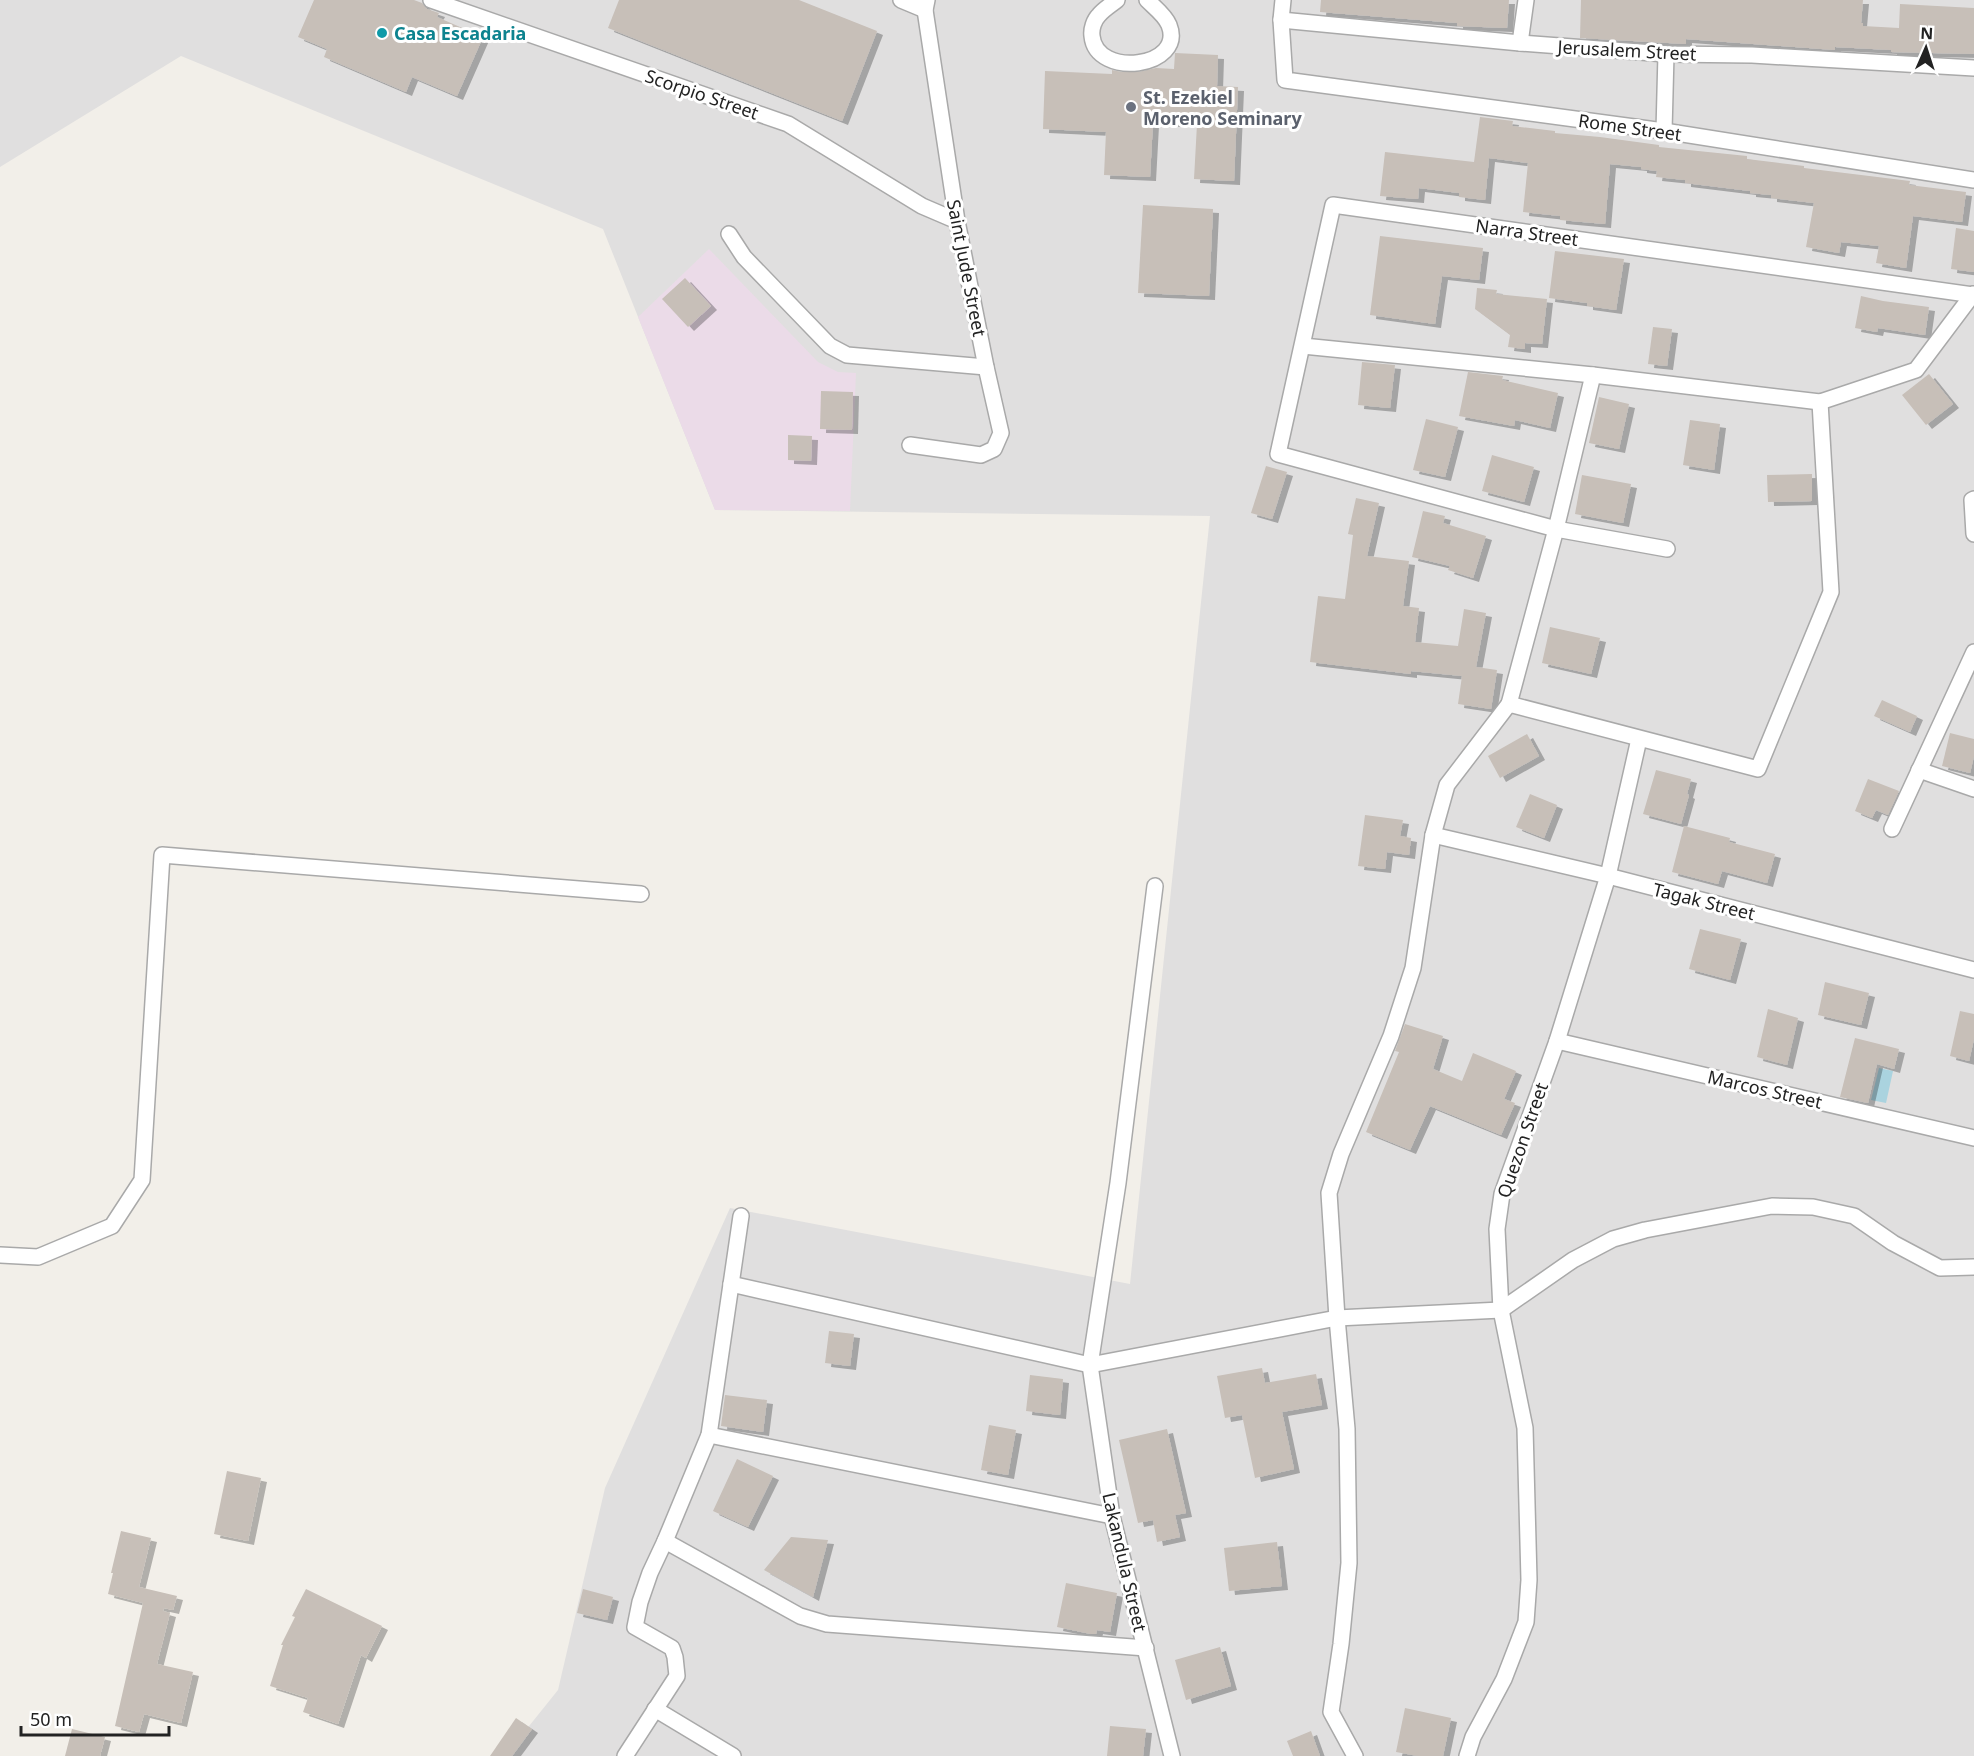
<svg xmlns="http://www.w3.org/2000/svg" width="1974" height="1756" font-family="'Noto Sans',sans-serif">
	<defs>
		<filter id="shadow"><feDropShadow dx="6" dy="4" stdDeviation="0" flood-color="#0004"/></filter>
	</defs>
	<rect width="100%" height="100%" fill="#f2efe9"/>
	<polygon fill="#e0dfdf" points="0,0 1974,0 1974,1756 505,1756 558,1690 605,1488 730,1208 1130,1284 1210,516 715,510 603,229 181,56 0,167"/>
	<polygon fill="#ebdbe8" points="709,249 818,362 838,372 856,373 850,511 715,510 638,317"/>
	<polygon fill="#aad3df" points="1879,1068 1893,1071 1886,1103 1871,1100"/>
	<g fill="#c7bfb8" filter="url(#shadow)">
		<polygon points="314,0 414,0 422,3 427,9 439,13 437,17 483,37 457,96 412,77 406,92 324,57 327,49 298,37"/>
		<polygon points="619,0 799,0 877,31 842,121 608,28"/>
		<polygon points="1321,0 1509,0 1507,28 1457,26 1457,23 1320,12"/>
		<polygon points="1581,0 1863,0 1861,23 1863,23 1863,26 1899,28 1900,4 1974,8 1974,54 1891,52 1891,50 1835,47 1835,50 1686,39 1686,44 1580,38"/>
		<polygon points="1175,53 1218,55 1217,86 1238,87 1234,181 1194,179 1197,124 1153,122 1150,177 1104,175 1106,132 1043,129 1045,71 1112,74 1112,70 1122,72 1138,72 1156,68 1174,69"/>
		<polygon points="1480,117 1513,121 1512,126 1555,131 1555,133 1600,137 1659,145 1659,147 1747,156 1747,159 1804,166 1804,168 1910,181 1909,185 1966,192 1962,222 1913,216 1906,268 1876,263 1879,246 1841,242 1839,253 1806,247 1814,203 1771,198 1771,195 1750,193 1750,191 1685,183 1685,180 1656,177 1657,171 1641,169 1641,167 1610,164 1605,224 1560,220 1560,216 1523,212 1528,163 1489,158 1485,200 1459,197 1459,193 1419,188 1418,199 1380,196 1385,152 1474,162"/>
		<polygon points="1143,205 1213,209 1209,296 1138,293"/>
		<polygon points="1956,228 1974,231 1974,272 1951,269"/>
		<polygon points="1380,236 1483,248 1479,280 1442,276 1435,324 1370,315"/>
		<polygon points="1555,251 1624,259 1616,310 1587,306 1587,303 1549,298"/>
		<polygon points="685,278 711,306 688,327 662,299"/>
		<polygon points="1477,288 1497,290 1496,294 1547,299 1542,344 1525,343 1525,349 1508,347 1510,335 1475,309"/>
		<polygon points="1861,296 1883,301 1929,307 1925,335 1878,328 1877,332 1855,328"/>
		<polygon points="1653,327 1672,329 1667,366 1648,364"/>
		<polygon points="1362,362 1395,365 1390,408 1358,405"/>
		<polygon points="1468,372 1503,376 1502,380 1558,393 1550,428 1515,420 1514,426 1459,416"/>
		<polygon points="1929,374 1953,404 1926,425 1902,395"/>
		<polygon points="821,391 853,392 852,430 820,429"/>
		<polygon points="1599,397 1629,404 1619,449 1589,443"/>
		<polygon points="1426,419 1458,427 1445,477 1413,470"/>
		<polygon points="1690,420 1720,424 1714,470 1683,465"/>
		<polygon points="788,435 812,436 811,461 788,460"/>
		<polygon points="1492,455 1534,467 1524,502 1482,491"/>
		<polygon points="1266,466 1287,472 1272,519 1251,513"/>
		<polygon points="1812,474 1812,501 1768,502 1767,475"/>
		<polygon points="1582,475 1631,484 1623,523 1575,514"/>
		<polygon points="1356,498 1379,503 1367,556 1409,561 1403,606 1419,608 1415,642 1458,646 1464,609 1486,613 1476,667 1497,670 1491,709 1458,704 1462,676 1411,671 1411,674 1310,662 1318,596 1345,599 1353,535 1348,534"/>
		<polygon points="1423,511 1445,516 1443,523 1486,536 1473,578 1448,570 1450,566 1412,557"/>
		<polygon points="1550,627 1600,638 1591,674 1542,663"/>
		<polygon points="1882,700 1917,716 1910,732 1874,716"/>
		<polygon points="1950,733 1974,739 1974,756 1970,773 1942,766"/>
		<polygon points="1527,734 1539,756 1500,778 1488,756"/>
		<polygon points="1656,770 1691,779 1687,794 1689,795 1681,824 1643,814"/>
		<polygon points="1868,779 1899,791 1888,815 1876,810 1872,818 1855,811"/>
		<polygon points="1530,794 1557,805 1544,838 1516,827"/>
		<polygon points="1365,815 1403,820 1400,836 1411,838 1409,855 1387,852 1385,869 1358,866"/>
		<polygon points="1684,826 1730,838 1729,842 1775,854 1767,883 1722,871 1718,884 1672,872"/>
		<polygon points="1700,929 1741,939 1730,980 1689,969"/>
		<polygon points="1825,982 1869,993 1861,1025 1818,1015"/>
		<polygon points="1768,1009 1798,1018 1787,1065 1757,1057"/>
		<polygon points="1960,1011 1974,1014 1974,1039 1969,1061 1950,1056"/>
		<polygon points="1405,1024 1443,1036 1433,1069 1462,1081 1473,1053 1516,1071 1504,1099 1515,1103 1501,1135 1430,1106 1410,1150 1366,1132 1399,1052 1395,1051"/>
		<polygon points="1855,1038 1899,1049 1894,1069 1877,1064 1868,1103 1840,1097"/>
		<polygon points="829,1331 854,1334 850,1366 825,1363"/>
		<polygon points="1262,1368 1265,1383 1316,1374 1322,1405 1282,1412 1294,1469 1255,1478 1242,1415 1225,1418 1217,1376"/>
		<polygon points="1030,1375 1063,1379 1060,1415 1026,1411"/>
		<polygon points="725,1395 767,1400 763,1432 721,1426"/>
		<polygon points="989,1425 1016,1430 1008,1475 981,1470"/>
		<polygon points="1167,1429 1186,1513 1175,1515 1180,1537 1157,1542 1153,1520 1138,1523 1119,1440"/>
		<polygon points="737,1459 773,1476 748,1527 713,1511"/>
		<polygon points="227,1471 261,1478 248,1541 214,1534"/>
		<polygon points="121,1531 151,1538 139,1587 177,1596 173,1610 164,1608 163,1611 170,1613 157,1664 193,1672 181,1723 144,1714 139,1732 115,1726 143,1603 108,1594 113,1573 111,1573"/>
		<polygon points="791,1537 828,1540 813,1597 764,1570"/>
		<polygon points="1277,1542 1282,1586 1229,1591 1224,1548"/>
		<polygon points="1066,1583 1117,1593 1110,1632 1097,1630 1096,1634 1091,1634 1057,1627"/>
		<polygon points="306,1589 382,1626 366,1658 361,1655 338,1724 303,1712 308,1698 270,1686 283,1645 281,1645 295,1617 292,1616"/>
		<polygon points="583,1589 613,1597 607,1620 577,1613"/>
		<polygon points="1220,1647 1231,1686 1186,1700 1175,1660"/>
		<polygon points="1405,1708 1451,1718 1443,1756 1418,1756 1396,1752"/>
		<polygon points="516,1718 532,1729 512,1756 490,1756"/>
		<polygon points="1110,1726 1146,1729 1143,1756 1107,1756"/>
		<polygon points="72,1729 105,1737 100,1756 65,1756"/>
		<polygon points="1311,1731 1320,1756 1293,1756 1287,1741"/>
	</g>
	<g fill="none" stroke-linecap="round" stroke-linejoin="round">
		<defs>
			<g id="street">
				<polyline points="431,0 788,124 922,206 957,221"/>
				<polyline points="901,0 925,10"/>
				<path d="M1117,0C1111,5 1104,9 1099,15C1094,20 1091,29 1092,36C1096,79 1186,68 1169,25C1165,15 1154,7 1147,0"/>
				<polyline points="1283,0 1281,20 1285,80 1664,131 1974,180"/>
				<polyline points="1281,20 1520,43 1666,54 1752,55 1974,68"/>
				<polyline points="1520,43 1526,0"/>
				<polyline points="1664,131 1666,54"/>
				<polyline points="729,234 744,257 830,346 847,355 986,367"/>
				<polyline points="1303,346 1593,375 1820,402 1916,370 1973,294"/>
				<polyline points="910,445 981,455 994,449 1001,433 986,367 957,221 925,10 927,0"/>
				<polyline points="1974,499 1972,500 1974,534"/>
				<polyline points="1667,549 1556,529 1278,454 1333,205 1974,295"/>
				<polyline points="1509,704 1556,529 1593,375"/>
				<polyline points="1919,770 1974,789"/>
				<polyline points="1892,829 1974,652"/>
				<polyline points="1433,835 1608,876 1974,970"/>
				<polyline points="1155,886 1118,1183 1090,1365 1112,1516 1172,1756"/>
				<polyline points="1557,1041 1974,1138"/>
				<polyline points="0,1255 38,1257 112,1226 142,1180 162,855 641,894"/>
				<polyline points="731,1284 1090,1365 1337,1318 1501,1310 1573,1260 1613,1239 1645,1230 1772,1206 1813,1207 1854,1216 1893,1243 1940,1268 1974,1267"/>
				<polyline points="709,1435 1112,1516"/>
				<polyline points="665,1541 800,1616 827,1624 1146,1648"/>
				<polyline points="655,1709 733,1756"/>
				<polyline points="625,1756 677,1676 675,1657 672,1648 635,1627 640,1602 650,1573 665,1541 709,1435 741,1216"/>
				<polyline points="1355,1756 1331,1712 1341,1644 1349,1563 1347,1429 1337,1318 1329,1193 1341,1154 1391,1036 1413,968 1433,835 1447,785 1509,704 1758,769 1831,592 1820,402"/>
				<polyline points="1467,1756 1473,1737 1504,1679 1526,1622 1529,1580 1525,1428 1501,1310 1497,1229 1502,1194 1557,1041 1608,876 1639,739"/>
			</g>
		</defs>
		<use href="#street" stroke="#a9a9a9" stroke-width="18"/>
		<use href="#street" stroke="#fff" stroke-width="15"/>
	</g>
	<circle fill="#0f9aa8" stroke="#fff" stroke-width="2" cx="382" cy="33" r="6"/>
	<circle fill="#6b7280" stroke="#fff" stroke-width="2" cx="1131" cy="107" r="6"/>
	<g text-anchor="middle" dominant-baseline="central" stroke-width="6" stroke-linejoin="round" paint-order="stroke">
		<g font-size="18" font-weight="bold" fill="#0d838f" stroke="#fff" text-anchor="start">
			<text x="394" y="33">Casa Escadaria</text>
		</g>
		<g font-size="18" fill="#222" stroke="#fff">
			<text transform="translate(1627 50) rotate(3)">Jerusalem Street</text>
			<text transform="translate(702 94) rotate(19)">Scorpio Street</text>
			<text transform="translate(1630 127) rotate(8)">Rome Street</text>
			<text transform="translate(1527 232) rotate(8)">Narra Street</text>
			<text transform="translate(967 268) rotate(79)">Saint Jude Street</text>
			<text transform="translate(1704 901) rotate(14)">Tagak Street</text>
			<text transform="translate(1765 1089) rotate(13)">Marcos Street</text>
			<text transform="translate(1522 1140) rotate(-71)">Quezon Street</text>
			<text transform="translate(1125 1562) rotate(77)">Lakandula Street</text>
		</g>
		<g font-size="18" font-weight="bold" fill="#5b616d" stroke="#fff" text-anchor="start">
			<text x="1143" y="97">St. Ezekiel<tspan x="1143" dy="21">Moreno Seminary</tspan></text>
		</g>
	</g>
	<g transform="translate(1926 48) rotate(3)" stroke="#ffffff" stroke-width="4.5" paint-order="stroke">
	<path d="M0-4.5L10 22L0 15L-10 22Z" fill="#222222"/>
	<text y="-9" font-size="16" font-weight="bold" text-anchor="middle" fill="#222222">N</text>
	</g>
	<path d="M21 1726v9h148v-9" fill="none" stroke="#222222" stroke-width="3"/>
	<text x="30" y="1726" font-size="18" fill="#222222" stroke="#ffffff" stroke-width="4.5" paint-order="stroke">50 m</text>
</svg>
